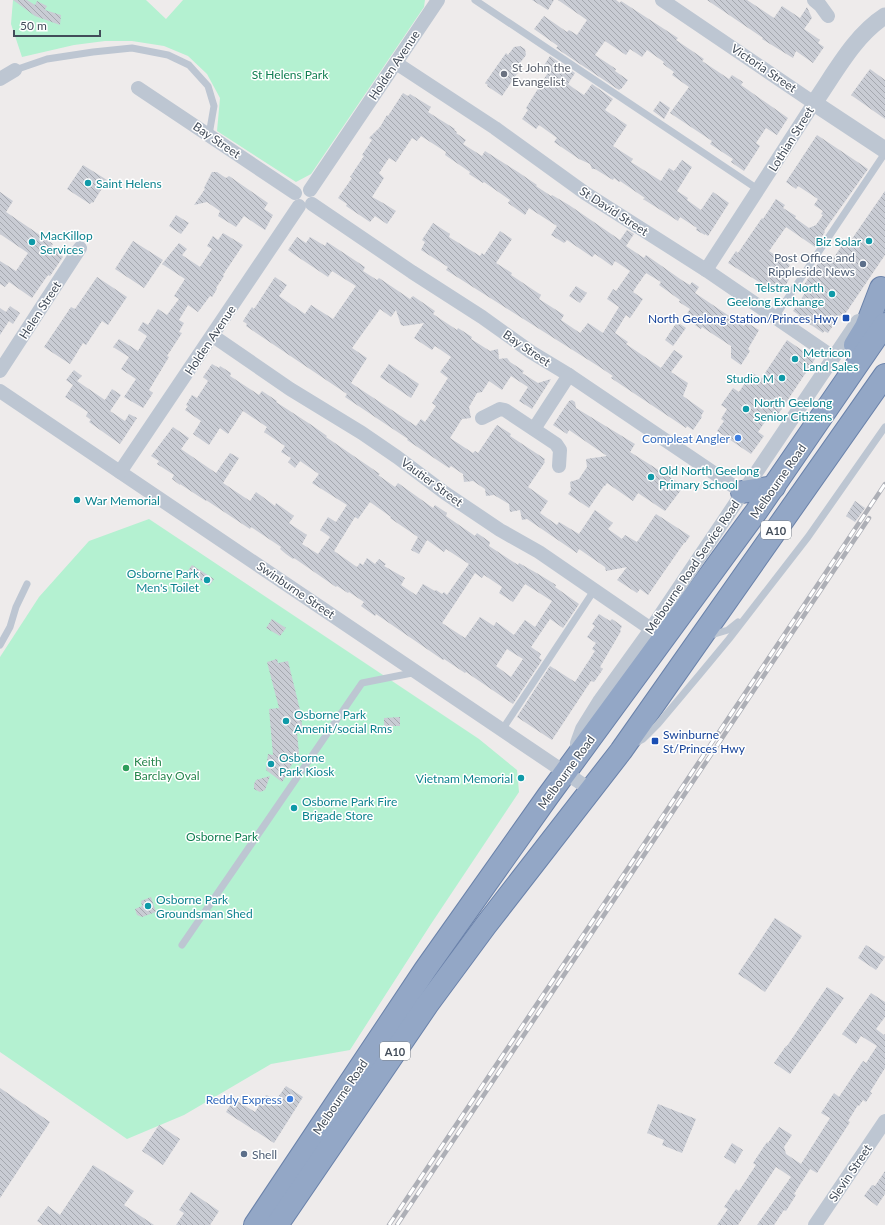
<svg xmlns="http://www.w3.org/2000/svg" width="885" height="1225" font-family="Lato,sans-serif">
	<defs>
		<pattern id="building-back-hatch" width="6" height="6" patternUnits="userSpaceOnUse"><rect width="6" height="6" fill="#c9ccd4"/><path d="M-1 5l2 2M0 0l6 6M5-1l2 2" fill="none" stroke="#a5a8af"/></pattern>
	</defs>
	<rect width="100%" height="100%" fill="#eeebeb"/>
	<g fill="#b4f1d1">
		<polygon points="13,0 146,0 166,19 183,0 425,0 424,7 311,174 296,182 217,131 220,98 207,74 188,56 164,46 132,41 105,41 74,45 22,57 11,24"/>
		<polygon points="149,519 479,739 517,770 519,792 431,924 350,1050 271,1064 184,1115 127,1139 0,1052 0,657 39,597 89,541"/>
	</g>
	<g fill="url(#building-back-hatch)" fill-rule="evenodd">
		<polygon points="13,0 27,0 35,5 37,1 47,6 45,10 61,15 60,25 35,16"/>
		<polygon points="532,0 554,0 548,10"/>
		<polygon points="558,0 616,0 620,3 621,1 678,38 676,40 704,59 702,61 729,79 732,75 743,82 741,85 788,118 777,135 766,128 756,143 760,146 744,171 731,162 733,159 710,144 712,141 670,113 689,87 672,75 674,72 663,64 664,62 647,50 642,57 630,49 626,55 605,41 595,55 616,69 615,71 628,80 621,89 620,89 619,90 556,48 558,46 534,29 544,16 567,32 569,30 577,35 587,20"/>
		<polygon points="707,0 747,0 774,18 782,6 800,18 807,7 812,18 804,29 820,40 818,43 824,47 813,63 796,51 793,58 762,39 763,38"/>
		<polygon points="520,46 525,49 526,55 520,63 523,65 502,96 487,86 488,85 485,83 506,53 508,55 514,47"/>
		<polygon points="550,56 575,73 568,84 576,90 584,95 592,84 613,99 605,110 627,125 613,146 633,159 631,162 661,181 669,168 674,171 682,160 692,167 677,191 688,198 687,200 701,210 713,192 729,203 708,236 705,234 705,235 696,230 697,228 680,217 678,221 643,199 645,198 620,181 619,182 614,178 613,180 595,169 592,169 590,164 579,159 554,142 557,138 553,135 539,125 536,129 522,119 528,110 526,108 549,71 543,67"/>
		<polygon points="870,69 885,80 885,119 851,95"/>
		<polygon points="403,93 408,96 410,94 431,107 428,112 455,129 454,130 457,132 456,133 466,140 463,144 482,156 485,151 518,172 537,185 536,186 551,196 552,195 569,205 620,240 627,230 634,234 626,246 644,258 646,255 683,281 690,285 692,282 699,287 695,293 744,326 746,322 759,330 748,349 750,351 741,365 731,358 731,346 702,327 701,329 684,318 690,309 679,302 680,300 659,285 661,282 646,273 636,287 633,292 643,299 630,318 626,315 615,333 628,342 626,344 661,368 674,350 683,356 671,372 688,383 683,396 704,411 701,416 702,417 693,430 687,426 686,428 611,378 613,376 598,366 446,270 448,267 421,250 425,242 422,240 433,223 450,234 449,237 480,256 482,253 484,255 500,231 512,239 496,263 512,273 511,275 541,295 539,299 564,315 561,320 580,333 588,323 603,333 619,307 607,299 613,289 616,291 630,271 615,261 612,266 595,254 592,257 567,240 564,243 551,235 557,226 529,208 525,215 508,203 510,200 484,182 483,183 469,174 470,172 445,155 446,152 421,136 417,141 412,138 396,162 389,158 379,173 384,178 372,197 383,203 396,211 387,224 375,216 370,222 346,206 347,204 338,198 352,178 350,177 364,156 362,155 372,140 369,138 380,127 387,115 388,116"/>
		<polygon points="660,101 670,108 664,119 653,111"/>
		<polygon points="817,135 868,169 824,231 825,232 815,247 786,227 769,251 790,265 783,275 789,279 785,287 777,283 772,290 728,263 736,251 738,253 762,218 763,219 776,199 785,205 783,208 796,216 795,218 809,228 816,225 823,215 821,214 823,211 814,205 818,199 798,186 796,189 786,182"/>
		<polygon points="83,165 107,180 93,203 92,202 90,204 67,189"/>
		<polygon points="212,172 217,172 226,178 229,176 268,203 264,209 273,215 265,230 244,216 236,227 218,216 220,211 207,202 194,205 205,189 204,188"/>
		<polygon points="885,191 885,255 843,317 840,315 828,333 824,331 823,333 798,316 799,315 793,311 805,293 800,291 822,257 830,263 843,244 847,246"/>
		<polygon points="0,192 13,201 6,212 53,244 51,246 62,253 61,255 63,257 50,276 48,275 32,298 9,282 5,287 0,284 0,261 16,271 28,253 0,234"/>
		<polygon points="176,215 189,223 181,234 169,226"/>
		<polygon points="223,233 243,245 223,275 224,276 216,288 217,289 212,297 210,296 198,312 188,305 179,320 184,323 179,332 182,333 167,356 169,357 149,390 153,393 143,408 124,397 136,379 121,369 129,357 113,347 119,339 138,351 147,336 138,330 143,322 148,325 158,309 167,315 179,299 174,296 185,279 162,264 179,243 187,249 182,255 200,267 212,249 207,246 213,236 218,240"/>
		<path d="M297,237L306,243L310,237L325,246L327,242L365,267L363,271L377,280L379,278L410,299L413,296L435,311L433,314L457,330L458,328L472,337L471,339L490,351L498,349L499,359L507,358L510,362L524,371L522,373L538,383L551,379L532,409L519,401L528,387L511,376L502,390L489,381L482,392L477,393L469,407L471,418L462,419L450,438L473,453L475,451L478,453L497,425L511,434L510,436L545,459L544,461L545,462L528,487L548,501L540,513L557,525L559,522L579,534L595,510L613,523L608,529L622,539L625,535L637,542L656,514L690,536L685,543H684L648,595L640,589L637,593L617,580L627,567L606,571L605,567L579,549L577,553L527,519L522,520L520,510L510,512L509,504L494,495L486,496L485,489L473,481L464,482L463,474L451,466L449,468L407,440L408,439L345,397L347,394L246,326L247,324L243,321L252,307L254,309L275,277L287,285L279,296L305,314L311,305L333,319L356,286L332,271L328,277L292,253L288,250ZM380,309L391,317L396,310L401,325L404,326L424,323L414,338L432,350L435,346L451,357L440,372L448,378L432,403L436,406L425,422L421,419L416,426L351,383L367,358L352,348Z"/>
		<polygon points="133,241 163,260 144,288 115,269"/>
		<polygon points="97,277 127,297 108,325 102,321 86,345 83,343 70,364 44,347 71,307 75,309"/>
		<polygon points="576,286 587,293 580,303 569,296"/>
		<polygon points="10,306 20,313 13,324 9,321 0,335 0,308 6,312"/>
		<polygon points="677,322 686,328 673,346 665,340"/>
		<polygon points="787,340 815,359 777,416 771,413 758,432 764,436 751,454 717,431 724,421 721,419 727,409 721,405 733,388 739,392 752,372 761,379"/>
		<path d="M212,364L219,368L220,366L231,373L230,376L259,395L262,391L277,401L276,402L313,426L327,436L326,437L380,474L378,475L395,487L398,483L433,508L435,505L447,513L446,516L475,536L477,533L490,542L489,546L518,565L519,563L540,575L556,585L555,587L579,604L563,628L550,619L531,647L541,654L539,658L542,660L513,704L466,672L465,673L444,659L443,660L376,614L375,616L361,606L364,602L349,592L348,593L337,586L336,587L294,558L293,559L286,554L280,549L281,547L251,527L250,529L206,500V501L180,484V485L172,479L174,475L157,464L159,461L151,456L173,427L189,438L181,449L216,473L230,453L239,458L223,483L250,501L256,492L275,506L276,503L294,516L289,523L307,535L302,544L318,554L330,537L320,530L328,517L336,522L347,505L312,483L319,474L300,461L295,468L288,462L291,458L281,452L285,446L264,432L267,427L243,411L228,434L220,428L209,445L193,434L201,421L185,410L188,406L186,405L192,395L197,398L208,381L203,377ZM370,502L391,517L390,518L418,537L411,550L419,554L427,540L444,552L446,549L469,564L447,595L444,592L442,594L436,590L435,591L423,584L416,595L401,585L405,578L384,566L386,564L379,559L375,564L367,558L363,565L360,563L357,567L334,551L355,517L358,519ZM475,573L482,578L484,575L502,587L499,593L513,602L525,584L552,601L535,627L525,620L514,635L496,622L494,626L480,617L465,638L442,623ZM507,649L523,659L511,677L496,666Z"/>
		<polygon points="389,364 419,384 411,398 380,377"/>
		<polygon points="74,370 82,376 77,381 105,400 112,389 121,395 110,411 125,421 129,414 137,418 120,444 89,422 91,420 86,416 88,412 65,397 73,385 66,380"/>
		<polygon points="572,400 575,402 576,408 635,444 630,452 684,486 665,511 638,493 633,501 607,483 605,486 604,486 589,508 568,494 571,490 570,482 579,479 587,467 586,459 607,456 569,430 567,434 553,425 569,401"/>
		<polygon points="855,501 865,508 855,522 846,516"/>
		<polygon points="192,565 214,579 209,586 187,572"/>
		<polygon points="599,614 610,621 612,619 622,626 620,630 621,631 600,667 603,669 594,682 591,681 552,740 517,717 550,666 575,682 595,651 592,649 596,643 587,637 595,626 592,624"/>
		<polygon points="272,619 286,628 280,636 266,628"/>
		<polygon points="277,659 278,663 288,661 300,710 303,732 297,733 299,753 289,769 290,770 282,782 266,770 268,754 273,755 269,709 279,708 267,662"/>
		<polygon points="400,717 400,726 384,726 384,718"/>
		<polygon points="270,776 265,790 260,792 254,789 254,784 256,780"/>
		<polygon points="151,897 156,912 142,917 137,915 135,909 142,906 141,901"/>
		<polygon points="775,918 802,936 765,992 738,974"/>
		<polygon points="866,945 885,957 876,970 858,958"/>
		<polygon points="827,987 844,998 790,1074 774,1063 786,1046 787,1046"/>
		<polygon points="871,993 885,1002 885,1017 876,1029 884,1035 885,1034 885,1068 870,1092 872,1093 866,1102 863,1100 859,1106 858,1105 848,1121 850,1122 817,1173 810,1169 794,1194 796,1195 786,1211 784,1210 774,1225 757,1225 791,1177 776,1167 738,1225 717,1225 728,1209 724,1207 736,1189 739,1191 756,1165 753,1163 767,1142 768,1143 779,1127 792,1135 784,1147 786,1154 801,1164 830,1118 821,1113 834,1093 839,1097 863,1061 866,1063 877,1046 861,1036 856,1044 842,1034"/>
		<polygon points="286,1086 303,1097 274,1143 226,1112 234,1099 255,1112 266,1095 276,1100"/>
		<polygon points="0,1088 50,1122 0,1198"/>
		<polygon points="658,1104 696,1119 682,1153 662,1145 664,1140 647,1133"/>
		<polygon points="159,1125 180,1139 163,1165 142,1151"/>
		<polygon points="732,1143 743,1150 735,1164 724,1157"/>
		<polygon points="93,1165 134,1191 124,1205 154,1225 43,1225 37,1221 48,1206 60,1215"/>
		<polygon points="885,1171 885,1194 877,1206 864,1196 872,1185 875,1186"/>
		<polygon points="191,1192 219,1211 210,1225 176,1225 184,1213 179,1210"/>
	</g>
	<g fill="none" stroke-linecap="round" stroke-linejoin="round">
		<defs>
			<g id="trunk">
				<polyline points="855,345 866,327 881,288"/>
				<polyline points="742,492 774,487"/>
				<polyline points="255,1225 425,970 548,796 756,512 885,324"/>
				<polyline points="277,1225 427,1005 486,925 621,751 885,375"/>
			</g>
		</defs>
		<use href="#trunk" stroke="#6a82aa" stroke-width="24"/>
		<g stroke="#bdc6d2" stroke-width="7">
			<polyline points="475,0 759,190"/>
			<polyline points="15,70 47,59 93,52 132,48 168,55 189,65 208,86 214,106 209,135"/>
			<polyline points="775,317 885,153"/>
			<polyline points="708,636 728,630 738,622"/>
			<polyline points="0,645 10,627 16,607 27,584"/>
			<polyline points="502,730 595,589"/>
			<polyline points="637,742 643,739 658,724 700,674 729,639 808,537 885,427"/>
			<polyline points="182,945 362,683 417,672"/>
		</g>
		<g stroke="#bdc6d2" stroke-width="14">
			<polyline points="662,0 814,103 706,270"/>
			<polyline points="814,0 820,5 828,16"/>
			<polyline points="396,63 495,128 585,193 706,270 833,357"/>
			<polyline points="0,79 15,70"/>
			<polyline points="138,88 295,193"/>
			<polyline points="310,190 438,0"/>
			<polyline points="312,204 412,272 482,317 531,352 569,375 742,492"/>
			<polyline points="213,336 290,389 362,433 397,457 445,493 500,530 539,552 651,629"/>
			<polyline points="0,371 80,248"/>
			<polyline points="0,391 591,790"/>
			<polyline points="482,418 500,409 505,410 556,444 560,450 559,466"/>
			<polyline points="534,429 569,375"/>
			<polyline points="120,472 299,206"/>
			<polyline points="578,752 577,743 582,729 600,700 651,629 858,321"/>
			<polyline points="815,1225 885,1121"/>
		</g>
		<path stroke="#bdc6d2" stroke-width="17" d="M885,16C854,36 835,73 814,103L885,150"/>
		<use href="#trunk" stroke="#93a7c6" stroke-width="22"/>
		<defs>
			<g id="rail">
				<polyline points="389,1225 885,484"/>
				<polyline points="397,1225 869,518"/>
			</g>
		</defs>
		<use href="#rail" stroke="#adafb6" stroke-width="4.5"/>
		<use href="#rail" stroke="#fff" stroke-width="3" stroke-dasharray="9" stroke-linecap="butt"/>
	</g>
	<circle fill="#6b7280" stroke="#fff" stroke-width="1.5" cx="504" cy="74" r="4"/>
	<g fill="#0f9aa8" stroke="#fff" stroke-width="1.5">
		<circle cx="88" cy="183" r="4"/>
		<circle cx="869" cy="241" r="4"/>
		<circle cx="32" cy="242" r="4"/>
		<circle cx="832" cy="294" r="4"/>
		<circle cx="795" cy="359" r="4"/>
		<circle cx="782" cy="378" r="4"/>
		<circle cx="746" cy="409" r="4"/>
		<circle cx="651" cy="477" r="4"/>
		<circle cx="77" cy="500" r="4"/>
		<circle cx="207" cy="580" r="4"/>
		<circle cx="286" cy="721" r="4"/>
		<circle cx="271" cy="764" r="4"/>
		<circle cx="521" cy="778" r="4"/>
		<circle cx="294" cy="808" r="4"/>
		<circle cx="148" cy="906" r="4"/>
	</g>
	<g fill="#5c6f8a" stroke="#fff" stroke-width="1.5">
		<circle cx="863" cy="264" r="4"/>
		<circle cx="244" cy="1154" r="4"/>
	</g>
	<g fill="#1a4fb4" stroke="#fff" stroke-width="1.5">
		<rect x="842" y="314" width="8" height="8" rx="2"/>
		<rect x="651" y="737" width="8" height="8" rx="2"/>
	</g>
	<g fill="#3f7fe0" stroke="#fff" stroke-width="1.5">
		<circle cx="738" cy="438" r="4"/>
		<circle cx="290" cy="1099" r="4"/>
	</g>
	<circle fill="#2e9e5b" stroke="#fff" stroke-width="1.5" cx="126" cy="768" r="4"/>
	<g text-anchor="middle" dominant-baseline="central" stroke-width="3" stroke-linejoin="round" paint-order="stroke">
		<g fill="#fff" stroke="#7b828b" stroke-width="1">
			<rect x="761" y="521" width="30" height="18" rx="3"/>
			<rect x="380" y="1042" width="30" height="18" rx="3"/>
		</g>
		<g font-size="11" font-weight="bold" fill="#424c59">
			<text x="776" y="530">A10</text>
			<text x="395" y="1051">A10</text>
		</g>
		<g font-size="12" fill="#424c59" stroke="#fff">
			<text transform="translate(394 65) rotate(-56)">Holden Avenue</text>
			<text transform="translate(764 68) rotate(34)">Victoria Street</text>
			<text transform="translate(791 139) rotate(-58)">Lothian Street</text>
			<text transform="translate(217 140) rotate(34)">Bay Street</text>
			<text transform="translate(614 211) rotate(33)">St David Street</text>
			<text transform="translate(40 310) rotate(-57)">Helen Street</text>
			<text transform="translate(210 340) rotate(-56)">Holden Avenue</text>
			<text transform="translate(527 348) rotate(34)">Bay Street</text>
			<text transform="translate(778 481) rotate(-55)">Melbourne Road</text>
			<text transform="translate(432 482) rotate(36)">Vautier Street</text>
			<text transform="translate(692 567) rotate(-56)">Melbourne Road Service Road</text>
			<text transform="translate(296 590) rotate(34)">Swinburne Street</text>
			<text transform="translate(566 772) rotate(-54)">Melbourne Road</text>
			<text transform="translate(340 1097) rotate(-56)">Melbourne Road</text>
			<text transform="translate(850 1173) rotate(-56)">Slevin Street</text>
		</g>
		<g font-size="12" fill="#5b616d" stroke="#fff" text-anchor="start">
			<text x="512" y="67">St John the<tspan x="512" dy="14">Evangelist</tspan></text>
		</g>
		<g font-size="12" fill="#107e51" stroke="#fff">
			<text x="290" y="74">St Helens Park</text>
			<text x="222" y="836">Osborne Park</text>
		</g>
		<g font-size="12" fill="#0d838f" stroke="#fff" text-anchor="start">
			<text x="96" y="183">Saint Helens</text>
			<text x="40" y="235">MacKillop<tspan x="40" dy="14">Services</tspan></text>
			<text x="861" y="241" text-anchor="end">Biz Solar</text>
			<text x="824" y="287" text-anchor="end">Telstra North<tspan x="824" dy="14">Geelong Exchange</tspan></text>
			<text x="803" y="352">Metricon<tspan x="803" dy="14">Land Sales</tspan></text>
			<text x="774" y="378" text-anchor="end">Studio M</text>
			<text x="754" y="402">North Geelong<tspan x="754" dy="14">Senior Citizens</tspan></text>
			<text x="659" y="470">Old North Geelong<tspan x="659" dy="14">Primary School</tspan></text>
			<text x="85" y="500">War Memorial</text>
			<text x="199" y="573" text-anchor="end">Osborne Park<tspan x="199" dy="14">Men's Toilet</tspan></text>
			<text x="294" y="714">Osborne Park<tspan x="294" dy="14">Amenit/social Rms</tspan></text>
			<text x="279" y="757">Osborne<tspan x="279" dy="14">Park Kiosk</tspan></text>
			<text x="513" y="778" text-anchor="end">Vietnam Memorial</text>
			<text x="302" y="801">Osborne Park Fire<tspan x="302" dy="14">Brigade Store</tspan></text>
			<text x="156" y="899">Osborne Park<tspan x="156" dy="14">Groundsman Shed</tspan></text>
		</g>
		<g font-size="12" fill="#4e5e75" stroke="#fff" text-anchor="end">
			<text x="855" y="257">Post Office and<tspan x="855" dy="14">Rippleside News</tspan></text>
			<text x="252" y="1154" text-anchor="start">Shell</text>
		</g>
		<g font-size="12" fill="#164399" stroke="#fff" text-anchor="end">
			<text x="838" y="318">North Geelong Station/Princes Hwy</text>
			<text x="663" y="734" text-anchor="start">Swinburne<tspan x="663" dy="14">St/Princes Hwy</tspan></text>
		</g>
		<g font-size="12" fill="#366cbe" stroke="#fff" text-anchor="end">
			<text x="730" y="438">Compleat Angler</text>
			<text x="282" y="1099">Reddy Express</text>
		</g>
		<g font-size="12" fill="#27864d" stroke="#fff" text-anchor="start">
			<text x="134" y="761">Keith<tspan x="134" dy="14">Barclay Oval</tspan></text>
		</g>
	</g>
	<path d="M14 30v6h86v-6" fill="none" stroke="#424c59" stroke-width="2"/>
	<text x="20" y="30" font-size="12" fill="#424c59" stroke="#ffffff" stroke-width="3" paint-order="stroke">50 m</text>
</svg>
